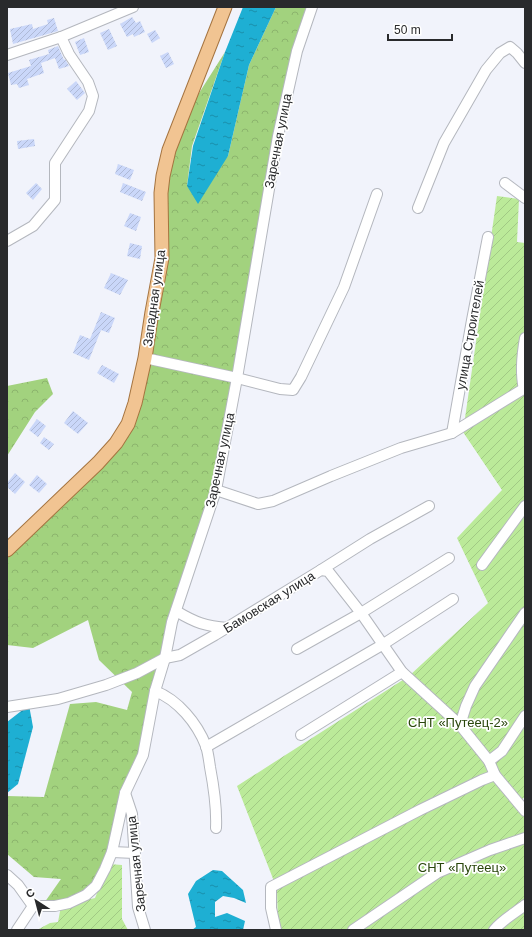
<svg xmlns="http://www.w3.org/2000/svg" width="532" height="937" font-family="Arial,sans-serif">
	<defs>
		<pattern id="forest-crowns" width="20" height="18" patternUnits="userSpaceOnUse"><rect width="20" height="18" fill="#a2d27e"/><path d="M2 6a3 3 0 1 1 6 0M12 15a3 3 0 1 1 6 0" fill="none" stroke="#8cb46d"/></pattern>
		<pattern id="garden-furrows" width="10" height="10" patternUnits="userSpaceOnUse"><rect width="10" height="10" fill="#bbea99"/><path d="M-1 1l2-2M0 10L10 0M9 11l2-2" fill="none" stroke="#a1c984"/></pattern>
		<pattern id="water-ripples" width="26" height="14" patternUnits="userSpaceOnUse"><rect width="26" height="14" fill="#1eafd3"/><path d="M2 4q2-2 4 0t4 0M15 11q2-2 4 0t4 0" fill="none" stroke="#1a8fab"/></pattern>
		<pattern id="building-hatch" width="6" height="6" patternUnits="userSpaceOnUse"><rect width="6" height="6" fill="#cad7f9"/><path d="M-1 1l2-2M0 6l6-6M5 7l2-2" fill="none" stroke="#aeb9d6"/></pattern>
	</defs>
	<rect width="100%" height="100%" fill="#f1f3fb"/>
	<g fill="url(#forest-crowns)">
		<polygon points="276,7 312,7 297,51 216,489 165,658 112,852 86,895 42,906 61,879 34,877 7,854 7,796 44,797 70,704 96,702 127,710 132,692 99,660 88,620 33,648 7,645 7,550 128,424 152,312 161,193 177,128 225,52 192,146 187,186 228,156 249,65"/>
		<polygon points="47,378 53,394 35,412 7,456 7,386"/>
	</g>
	<g fill="url(#garden-furrows)">
		<polygon points="497,196 519,199 517,242 525,243 525,797 516,804 525,817 525,930 278,930 277,889 237,786 409,676 488,603 457,538 502,490 463,432"/>
		<polygon points="109,864 122,865 122,919 128,930 37,930 50,923 58,922 61,906 95,898"/>
	</g>
	<g fill="url(#water-ripples)">
		<polygon points="243,7 276,7 249,65 228,156 198,204 187,186 193,146 225,52"/>
		<polygon points="29,705 33,727 18,784 7,793 7,722"/>
		<polygon points="213,870 222,871 243,890 246,903 234,898 223,896 215,902 215,917 227,913 245,921 243,930 192,930 196,927 188,894 196,881"/>
	</g>
	<g fill="url(#building-hatch)">
		<polygon points="132,17 136,23 140,21 145,32 134,37 133,34 127,37 120,24"/>
		<polygon points="54,18 58,31 13,44 10,29 32,24 33,29 48,24 47,20"/>
		<polygon points="109,29 117,46 108,50 100,33"/>
		<polygon points="155,30 160,38 152,43 147,34"/>
		<polygon points="84,38 89,52 80,55 75,42"/>
		<polygon points="58,46 64,60 65,59 69,66 59,69 55,58 41,63 44,73 27,79 29,85 19,88 17,84 11,85 8,73 31,66 29,60 49,54 48,50"/>
		<polygon points="168,52 174,64 166,68 160,56"/>
		<polygon points="76,81 85,93 77,100 67,89"/>
		<polygon points="34,139 35,146 18,149 17,141"/>
		<polygon points="118,164 134,170 130,180 115,174"/>
		<polygon points="36,183 42,189 33,200 26,193"/>
		<polygon points="123,183 146,192 142,201 120,192"/>
		<polygon points="130,213 141,217 136,231 124,226"/>
		<polygon points="130,243 142,246 140,259 127,256"/>
		<polygon points="111,273 128,280 120,295 104,288"/>
		<polygon points="101,312 115,318 109,333 101,330 89,360 73,353 80,335 90,339"/>
		<polygon points="102,365 119,374 114,383 97,373"/>
		<polygon points="73,411 88,423 78,434 64,423"/>
		<polygon points="37,419 46,426 38,437 29,430"/>
		<polygon points="44,437 54,444 49,450 40,443"/>
		<polygon points="15,473 25,482 15,494 7,487 7,483"/>
		<polygon points="37,475 47,484 39,493 29,485"/>
	</g>
	<g fill="none" stroke-linecap="round" stroke-linejoin="round">
		<defs>
			<g id="minor">
				<polyline points="7,55 61,37 133,7"/>
				<polyline points="505,183 525,198"/>
				<polyline points="418,208 444,143 486,70 500,53 510,47 517,53 525,63"/>
				<polyline points="7,241 33,226 55,200 55,163 89,111 93,96 88,82 69,54 61,37"/>
				<polyline points="145,358 237,378 280,389 293,390 301,377 344,287 377,194"/>
				<path d="M524,389C520,372 522,355 525,338"/>
				<polyline points="452,433 472,320 488,237"/>
				<polyline points="216,490 258,504 273,501 331,476 401,448 452,433 525,388"/>
				<polyline points="482,565 525,506"/>
				<polyline points="321,570 370,539 429,506"/>
				<path d="M176,611C196,623 205,626 228,628"/>
				<polyline points="297,649 361,613 449,558"/>
				<path d="M155,691C178,700 197,723 206,746C208,752 209,760 210,767C214,788 217,807 216,828"/>
				<polyline points="7,707 58,699 106,685 137,673 165,658 180,655 215,635 321,570 328,571 361,613 402,672 460,725 489,761 495,775 525,811"/>
				<polyline points="460,725 466,706 475,686 525,613"/>
				<polyline points="301,735 402,672"/>
				<polyline points="206,747 382,645 453,599"/>
				<polyline points="489,761 502,751 525,716"/>
				<polyline points="125,793 132,814 138,907 145,930"/>
				<polyline points="112,852 135,853"/>
				<polyline points="7,875 18,885 33,906 55,906 69,903 86,895 96,886 105,869 112,852 125,793 143,755 155,691 165,658 172,622 216,490 237,378 278,136 297,51 312,7"/>
				<polyline points="17,930 33,906"/>
				<polyline points="276,930 271,908 271,887 420,810 482,780 495,775"/>
				<polyline points="353,930 437,873 490,850 525,838"/>
				<path d="M494,930C502,920 515,913 525,905"/>
			</g>
			<polyline id="major" points="7,550 98,463 116,443 128,424 135,403 145,358 152,312 162,258 161,193 163,176 169,150 225,7"/>
		</defs>
		<use href="#minor" stroke="#b4b7be" stroke-width="12"/>
		<use href="#major" stroke="#a57440" stroke-width="15"/>
		<use href="#minor" stroke="#fff" stroke-width="10"/>
		<use href="#major" stroke="#f1c492" stroke-width="13"/>
	</g>
	<g text-anchor="middle" dominant-baseline="central" stroke-width="3.5" stroke-linejoin="round" paint-order="stroke">
		<g font-size="13" fill="#292a2c" stroke="#fff">
			<text transform="translate(278 141) rotate(-79)">Заречная улица</text>
			<text transform="translate(154 298) rotate(-82)">Западная улица</text>
			<text transform="translate(470 335) rotate(-80)">улица Строителей</text>
			<text transform="translate(220 460) rotate(-78)">Заречная улица</text>
			<text transform="translate(269 602) rotate(-32)">Бамовская улица</text>
			<text transform="translate(136 864) rotate(-96)">Заречная улица</text>
		</g>
		<g font-size="13" fill="#29460b" stroke="#fff">
			<text x="458" y="722">СНТ «Путеец-2»</text>
			<text x="462" y="867">СНТ «Путеец»</text>
		</g>
	</g>
	<rect width="532" height="937" fill="none" stroke="#292a2c" stroke-width="16"/>
	<g transform="translate(36 901) rotate(324)" stroke="#ffffff" stroke-width="3" paint-order="stroke">
	<path d="M0-3L7 15L0 10L-7 15Z" fill="#292a2c"/>
	<text y="-6" font-size="11" font-weight="bold" text-anchor="middle" fill="#292a2c">С</text>
	</g>
	<path d="M388 34v6h64v-6" fill="none" stroke="#292a2c" stroke-width="2"/>
	<text x="394" y="34" font-size="12" fill="#292a2c" stroke="#ffffff" stroke-width="3" paint-order="stroke">50 m</text>
</svg>
